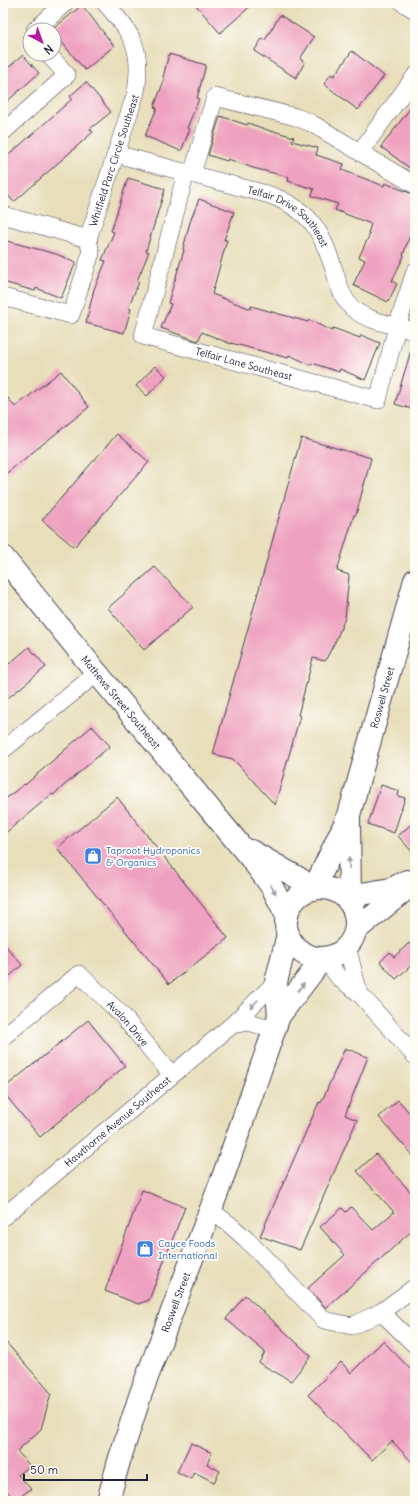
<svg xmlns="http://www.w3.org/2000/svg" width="418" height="1504" font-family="Delius,sans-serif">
	<rect width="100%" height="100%" fill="#fdfcf7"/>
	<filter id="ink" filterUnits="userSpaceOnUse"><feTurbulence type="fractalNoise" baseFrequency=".025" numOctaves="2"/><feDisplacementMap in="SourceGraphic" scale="8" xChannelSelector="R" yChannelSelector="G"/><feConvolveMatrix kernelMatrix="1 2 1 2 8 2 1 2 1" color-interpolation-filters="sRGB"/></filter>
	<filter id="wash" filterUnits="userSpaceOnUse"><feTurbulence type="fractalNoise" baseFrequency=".012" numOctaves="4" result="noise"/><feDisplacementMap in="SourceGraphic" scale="16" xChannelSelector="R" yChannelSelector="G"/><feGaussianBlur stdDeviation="0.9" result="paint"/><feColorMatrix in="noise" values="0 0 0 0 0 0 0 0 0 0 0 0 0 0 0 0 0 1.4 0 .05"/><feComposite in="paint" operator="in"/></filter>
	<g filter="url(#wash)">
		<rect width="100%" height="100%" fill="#e8deba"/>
		<g id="blocks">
			<g fill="#efa2bf">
				<polygon points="194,3 254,3 220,33"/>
				<polygon points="82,5 114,46 85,70 54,33 54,30 52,30"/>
				<polygon points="280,15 314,37 300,59 305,62 296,78 254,51 262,39 265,40"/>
				<polygon points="352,51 384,76 358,110 324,84 331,74 334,76"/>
				<polygon points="169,54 206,65 197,98 199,99 187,128 190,129 181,151 145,136 157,108 154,107 165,78 163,77"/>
				<polygon points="23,55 39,73 3,105 3,72"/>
				<polygon points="86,82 111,112 90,129 93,132 14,202 3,190 3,160 72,99 70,96"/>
				<polygon points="415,102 415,172 381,147"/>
				<polygon points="220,116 247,125 248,123 273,132 273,131 294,137 292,141 318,148 316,155 344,164 342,170 384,186 385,183 415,195 415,221 403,255 404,256 392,281 397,284 388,302 353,285 365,260 359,257 370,234 368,233 371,224 335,210 338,204 312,196 314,189 288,181 289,177 253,168 228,159 227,161 208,155"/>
				<polygon points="128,178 165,189 146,251 149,252 137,281 139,282 128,308 131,309 124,333 86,323 94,289 106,261 102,260 114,232 111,231"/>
				<polygon points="199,199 234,212 224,240 227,240 212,294 251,309 251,306 308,322 309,320 332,331 333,328 360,338 361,335 380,343 365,380 340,369 339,372 312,363 311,365 289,355 288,358 231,343 231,344 202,332 198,341 161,328 171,304 168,303 184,250 183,249 190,222"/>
				<polygon points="3,240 56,254 76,262 61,298 36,288 35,291 3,282"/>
				<polygon points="412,347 415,348 415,410 395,404"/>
				<polygon points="155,366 166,376 147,396 136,386"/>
				<polygon points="61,371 89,407 3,476 3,392 15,407"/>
				<polygon points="117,434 149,462 74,547 42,520"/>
				<polygon points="301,438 371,458 356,515 354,515 337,571 349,575 345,618 336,640 325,661 313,658 298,715 300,716 275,805 233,759 213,754"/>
				<polygon points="155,567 193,607 144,650 108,608"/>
				<polygon points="29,647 46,667 3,702 3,669"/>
				<polygon points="92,726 110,746 53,795 52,794 3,835 3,801 24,784 25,785"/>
				<polygon points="381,785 399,791 398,796 405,798 394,833 368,824"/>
				<polygon points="117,797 228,938 169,984 57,848"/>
				<polygon points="415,821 415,855 398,836"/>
				<polygon points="3,943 22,965 3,982"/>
				<polygon points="409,943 415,949 415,962 396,979 380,962 390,952 394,957"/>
				<polygon points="88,1020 125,1066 40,1137 3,1092 3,1089"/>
				<polygon points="345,1048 368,1057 345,1115 357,1120 300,1250 260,1236 319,1102 321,1103"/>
				<polygon points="398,1100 415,1119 415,1158 379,1117"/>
				<polygon points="376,1154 415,1197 415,1228 326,1308 308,1288 345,1255 320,1227 342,1208 346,1212 351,1207 373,1230 394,1212 357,1171"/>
				<polygon points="142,1190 185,1207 149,1300 138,1304 105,1291"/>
				<polygon points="245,1295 311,1356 291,1381 259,1363 265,1352 226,1319"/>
				<polygon points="3,1339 51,1393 41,1429 17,1451 30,1466 18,1475 31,1489 15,1500 3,1486"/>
				<polygon points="383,1341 415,1374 415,1465 392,1441 372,1460 308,1395 341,1362 351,1373"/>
				<polygon points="191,1443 212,1453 207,1464 220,1471 214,1482 194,1472 191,1479 177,1472"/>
			</g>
		</g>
	</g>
	<g filter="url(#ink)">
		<use href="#blocks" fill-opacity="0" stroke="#403e4e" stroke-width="1"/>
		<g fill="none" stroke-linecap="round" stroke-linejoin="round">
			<defs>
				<g id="street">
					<polyline points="403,3 415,10"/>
					<polyline points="35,30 65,3"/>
					<polyline points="3,132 67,75 48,54"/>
					<polyline points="360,152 415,76"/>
					<path id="s1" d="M116,154L270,195C312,211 322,232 335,273C339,286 342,298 352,308C366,321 397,326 415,331"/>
					<path id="s2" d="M186,172L143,336L378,400L397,327L415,271"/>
					<polyline points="192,174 215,97 296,117 311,123 415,185"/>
					<path id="s3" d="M3,215L88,239L136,92C143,48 133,35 105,3"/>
					<polyline points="3,297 71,315 91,253 88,239"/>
					<polyline points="3,750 97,673"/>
					<polyline points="347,946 359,993"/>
					<polyline points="324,958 340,979 359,993 415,1056"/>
					<polyline points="232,1025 248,1022 275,1029"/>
					<path id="s4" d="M3,1037L79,974L121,1014L172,1075"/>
					<polyline points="210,1210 229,1224 247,1240 324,1320 352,1326 381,1312 415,1287"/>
					<path id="s5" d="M3,1217L232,1025L276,982"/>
					<polyline points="381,1312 415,1345"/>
				</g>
				<g id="secondary">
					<path id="s6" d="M3,557L97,673L253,861L272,887L287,916"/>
					<polyline points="349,820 350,902"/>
					<polyline points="251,851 300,879 311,889"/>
					<circle cx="321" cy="923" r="35"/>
					<path id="s7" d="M314,889L349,815L415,580"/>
					<polyline points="351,904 361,894 391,889 407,881"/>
					<polyline points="356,930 415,882"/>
					<polyline points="279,1016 276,982 288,934"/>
					<path id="s8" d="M108,1501L119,1461L141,1393L223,1177L279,1016L314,970L321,958"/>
				</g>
			</defs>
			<use href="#street" stroke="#403e4e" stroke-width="18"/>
			<use href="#secondary" stroke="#403e4e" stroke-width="24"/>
			<use href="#street" stroke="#fff" stroke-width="17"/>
			<use href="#secondary" stroke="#fff" stroke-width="22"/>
		</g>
		<defs><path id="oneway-solid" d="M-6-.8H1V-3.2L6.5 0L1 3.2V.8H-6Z"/></defs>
		<g fill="#9c9ca7">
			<use href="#oneway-solid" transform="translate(349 863) rotate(-90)"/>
			<use href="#oneway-solid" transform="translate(273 889) rotate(59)"/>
			<use href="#oneway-solid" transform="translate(301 987) rotate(-53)"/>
			<use href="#oneway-solid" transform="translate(254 1004) rotate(135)"/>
		</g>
	</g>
	<defs>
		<symbol id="shop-square" viewBox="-11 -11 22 22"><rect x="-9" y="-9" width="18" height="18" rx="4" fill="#3f7fe0" stroke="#fdfcf7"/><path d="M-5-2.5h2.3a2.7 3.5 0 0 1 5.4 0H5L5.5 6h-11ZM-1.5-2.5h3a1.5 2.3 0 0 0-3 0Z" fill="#fff"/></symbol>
	</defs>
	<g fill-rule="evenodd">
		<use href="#shop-square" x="83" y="846" width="20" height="20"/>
		<use href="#shop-square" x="135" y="1239" width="20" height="20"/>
	</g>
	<g text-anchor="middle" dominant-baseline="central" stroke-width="3.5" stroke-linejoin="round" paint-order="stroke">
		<g font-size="10" fill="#22223b" stroke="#fdfcf7">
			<text stroke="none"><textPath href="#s3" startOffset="171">Whitfield Parc Circle Southeast</textPath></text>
			<text stroke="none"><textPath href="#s1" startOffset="187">Telfair Drive Southeast</textPath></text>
			<text stroke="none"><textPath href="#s2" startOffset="274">Telfair Lane Southeast</textPath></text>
			<text stroke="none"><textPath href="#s7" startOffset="204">Roswell Street</textPath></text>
			<text stroke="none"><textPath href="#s6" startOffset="187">Mathews Street Southeast</textPath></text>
			<text stroke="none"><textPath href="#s4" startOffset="168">Avalon Drive</textPath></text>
			<text stroke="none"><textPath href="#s5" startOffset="149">Hawthorne Avenue Southeast</textPath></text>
			<text stroke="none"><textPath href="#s8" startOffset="210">Roswell Street</textPath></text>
		</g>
		<g font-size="10" fill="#366cbe" stroke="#fdfcf7" text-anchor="start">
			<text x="106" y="850">Taproot Hydroponics<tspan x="106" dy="12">&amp; Organics</tspan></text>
			<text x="158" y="1243">Cayce Foods<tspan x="158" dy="12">International</tspan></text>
		</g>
	</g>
	<rect width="418" height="1504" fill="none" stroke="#fdfcf7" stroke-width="16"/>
	<g transform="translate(42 42) rotate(139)"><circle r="19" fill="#fdfcf7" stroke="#a5a5ac"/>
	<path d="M0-3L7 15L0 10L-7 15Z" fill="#b5179e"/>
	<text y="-6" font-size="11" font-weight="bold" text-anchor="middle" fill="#22223b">N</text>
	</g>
	<path d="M24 1474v6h123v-6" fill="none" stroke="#22223b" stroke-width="2"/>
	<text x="30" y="1474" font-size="12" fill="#22223b" stroke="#fdfcf7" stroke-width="3" paint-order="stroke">50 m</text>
</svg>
